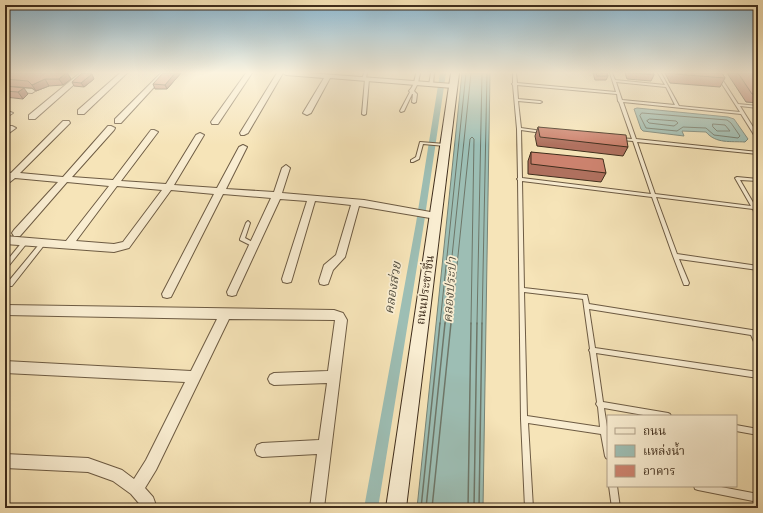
<svg xmlns="http://www.w3.org/2000/svg" width="763" height="513" font-family="Vollkorn,'Noto Serif Thai',serif">
	<rect width="100%" height="100%" fill="#f6e4b8"/>
	<filter id="stains"><feTurbulence type="fractalNoise" baseFrequency=".005" numOctaves="4"/><feColorMatrix values="0 0 0 0 .2 0 0 0 0 .09 0 0 0 0 .02 0 0 0 .5 -.17"/></filter>
	<radialGradient id="worn" r=".72"><stop offset=".6" stop-color="#630" stop-opacity="0"/><stop offset="1" stop-color="#630" stop-opacity=".3"/></radialGradient>
	<g fill="#9dbeb4" stroke="#778477">
		<polygon points="462,73 490,73 483,508 417,508"/>
		<path d="M637,108L728,117L734,119L748,139L745,142C731,141 716,144 706,132L682,131L684,136L643,131L641,129L634,109Z"/>
	</g>
	<g fill="none" stroke-linecap="round" stroke-linejoin="round">
		<g stroke="#6e7668" stroke-width="1">
			<polygon points="642,113 727,120 731,123 740,136 738,138 714,135 706,128 683,127 677,131 646,128 640,116"/>
			<polygon points="650,119 676,121 678,123 674,126 649,123 647,121"/>
			<polygon points="713,124 725,125 730,131 717,131 713,127"/>
			<polyline points="440,324 466,73"/>
			<polyline points="445,324 471,73"/>
			<polyline points="451,324 470,139 472,137 474,139 471,324"/>
			<polyline points="477,324 482,73"/>
			<polyline points="482,324 487,73"/>
		</g>
		<g stroke="#6e7668" stroke-width="1.5">
			<polyline points="421,508 440,323"/>
			<polyline points="426,508 445,323"/>
			<polyline points="432,508 451,323"/>
			<polyline points="468,508 471,323"/>
			<polyline points="474,508 477,323"/>
			<polyline points="479,508 482,323"/>
		</g>
		<polygon fill="#9dbeb4" fill-rule="evenodd" points="440,73 446,73 424,223 378,508 364,508 416,223"/>
		<defs>
			<g id="lane">
				<polygon points="364,73 367,73 366,78 369,79 366,114 364,115 362,114 365,79 364,80 362,79"/>
				<path d="M416,73H420L418,83L414,91L417,94L416,102L414,103L412,102L413,94H412L404,111L401,112L400,111L410,92L409,91C414,86 415,79 416,73Z"/>
				<polygon points="431,73 434,73 433,85 431,86 429,85"/>
				<path d="M513,73H516L517,83L616,92L610,73H612L615,80L665,85L658,73H661L679,106L740,112L715,73H718L738,104L758,106V108L740,106L758,135V139L756,138L741,114L623,102L636,139L758,152V154L637,142L655,194L751,206L735,178L737,177L758,179V181L740,180L758,211V217L756,216L753,209L656,197L677,254L758,266V270L679,259L689,283L688,285H684L673,256L652,197L522,181L524,288L585,295H587L589,304L758,331V337L757,336L758,338V347L756,346L751,335L589,309L595,348L758,372V378L596,353L603,402L668,413L670,414L671,416H649L604,408L608,433V459L606,458L605,456L601,434L528,423L533,508H525L521,419L518,180L517,179L518,178L517,129L513,85L512,84L513,83ZM616,82L666,87L675,105L622,100ZM517,85L617,94L618,101L619,102L632,139L620,138L618,139L620,140L633,141L651,194L522,178L521,130L542,133L544,132L542,131L521,128L518,101L540,103L542,102L540,101L518,99ZM524,292L583,299L590,349L589,350L590,352L597,402L596,404L598,407L600,427L527,416Z"/>
				<polygon points="420,142 445,144 447,145 445,146 423,144 419,159 413,162 411,162 411,160 416,157"/>
				<polygon points="248,221 250,223 245,238 256,244 256,245 254,247 240,240 240,239 246,223"/>
				<polygon points="25,240 27,242 27,243 7,268 5,269 5,263 23,241"/>
				<polygon points="43,241 45,242 45,244 12,286 8,286 7,284 8,282 41,242"/>
				<polygon points="736,425 758,429 758,435 736,431"/>
				<polygon points="609,486 617,486 620,508 612,508"/>
				<polygon points="694,486 716,486 758,494 758,502 698,490 695,489"/>
			</g>
			<g id="street">
				<polygon points="80,73 87,73 35,119 29,119 29,115"/>
				<polygon points="120,73 127,73 84,114 78,114 78,110"/>
				<polygon points="161,73 167,73 121,123 115,123 115,119"/>
				<polygon points="246,73 252,73 218,124 212,124 211,122"/>
				<polygon points="277,73 309,73 453,84 456,86 453,88 330,78 311,113 307,115 303,113 324,78 286,75 283,73 248,133 244,135 241,135 240,133"/>
				<polygon points="5,87 32,89 35,91 32,93 5,91"/>
				<polygon points="5,110 13,113 5,118"/>
				<path d="M63,121H69L70,123L20,173L63,177L108,126H111L115,128L114,130L72,177L113,180L151,130H154L158,132L121,181L166,184L196,135L200,133L204,135L174,185L217,188L239,147L243,145L247,147L226,189L274,192L282,168L286,165L290,168L282,193L364,200L436,213L441,216L436,219L359,206L345,257L333,270L328,284L324,285L320,284L319,281L324,265L336,255L351,205L315,201L292,279L291,282L287,283L283,282L282,279L307,201L280,199L237,292L236,295L232,296L228,295L227,292L271,198L223,194L171,297L167,298L163,297L162,294L214,194L171,190L129,248L114,252L5,244V236L66,241L109,186L67,182L20,236H14L12,233L14,230L58,182L15,178L5,186V172L11,173ZM117,186L162,190L123,242L114,244L76,241Z"/>
				<polygon points="9,126 12,126 16,128 5,136 5,130"/>
				<polygon points="5,305 334,310 343,313 347,320 324,508 310,508 317,454 262,457 257,455 255,450 257,445 262,443 319,440 327,383 274,385 270,383 268,379 270,375 274,373 328,371 335,320 229,319 156,470 145,488 153,497 157,508 143,508 131,494 113,481 88,472 5,468 5,454 88,458 122,470 134,479 146,460 185,382 5,373 5,361 191,371 217,319 5,315"/>
			</g>
			<polygon id="secondary" points="451,73 459,73 406,508 386,508"/>
		</defs>
		<use href="#lane" stroke="#6d5b43" stroke-width="2"/>
		<use href="#street" stroke="#6d5b43" stroke-width="2"/>
		<use href="#secondary" stroke="#3f2d1c" stroke-width="2"/>
		<use href="#lane" fill="#f9edd1" fill-rule="evenodd"/>
		<use href="#street" fill="#f9edd1" fill-rule="evenodd"/>
		<use href="#secondary" fill="#f9edd1" fill-rule="evenodd"/>
	</g>
	<g fill="#b0715f" stroke="#3f2d1c">
		<polygon points="5,73 67,73 71,79 63,85 49,86 36,91 32,88 5,86"/>
		<polygon points="181,73 167,89 155,89 153,84"/>
		<polygon points="593,73 607,73 608,76 606,80 595,80"/>
		<polygon points="625,73 653,73 654,75 651,81 627,79"/>
		<polygon points="665,73 722,73 725,78 720,87 670,83"/>
		<polygon points="727,73 758,73 758,103 746,102"/>
		<polygon points="94,79 84,87 74,86 72,82"/>
		<polygon points="5,86 28,94 23,99 5,97"/>
		<polygon points="538,127 628,147 623,156 537,146 535,136"/>
		<polygon points="531,152 606,173 601,182 528,174 528,161"/>
	</g>
	<g fill="#905c4e" stroke="#3f2d1c">
		<polygon points="66,73 67,73 71,79 63,85 59,79"/>
		<polygon points="175,73 181,73 167,89 165,85"/>
		<polygon points="92,74 94,79 84,87 81,83"/>
		<polygon points="45,79 49,86 36,91 32,85"/>
		<polygon points="24,88 28,94 23,99 18,92"/>
	</g>
	<g fill="#cd836f" stroke="#3f2d1c">
		<polygon points="5,73 66,73 59,79 45,79 32,85 28,81 5,79"/>
		<polygon points="82,73 92,74 81,83 72,82"/>
		<polygon points="163,73 175,73 165,85 153,84"/>
		<polygon points="596,73 607,73 608,76 597,76"/>
		<polygon points="633,73 653,73 654,75"/>
		<polygon points="674,73 722,73 725,78 675,74"/>
		<polygon points="738,73 751,73 758,81 758,94 752,94"/>
		<polygon points="5,86 24,88 18,92 5,91"/>
		<polygon points="538,127 626,135 628,147 540,137"/>
		<polygon points="531,152 603,159 606,173 531,164"/>
	</g>
	<linearGradient id="sky" x2="0" y2="1"><stop stop-color="#8ab8d3"/><stop offset="0.5" stop-color="#fbf3df"/><stop offset="1" stop-color="#fbf3df" stop-opacity="0"/></linearGradient>
	<rect width="763" height="145" fill="url(#sky)"/>
	<g text-anchor="middle" dominant-baseline="central" stroke-width="3.5" stroke-linejoin="round" paint-order="stroke">
		<g font-size="12" fill="#3f2d1c" stroke="#f9edd1">
			<text transform="translate(426 290) rotate(-82)">ถนนประชาชื่น</text>
		</g>
		<g font-size="13" font-style="italic" fill="#565142" stroke="#f9edd1">
			<text transform="translate(394 288) rotate(-81)">คลองส่วย</text>
			<text transform="translate(451 290) rotate(-86)">คลองประปา</text>
		</g>
	</g>
	<rect width="763" height="513" fill="none" stroke="#f6e4b8" stroke-width="20"/>
	<rect x="6" y="6" width="751" height="501" fill="none" stroke="#3f2d1c" stroke-width="2"/>
	<rect x="10" y="10" width="743" height="493" fill="none" stroke="#3f2d1c"/>
	<rect x="607" y="415" width="130" height="72" fill="#f9edd1" stroke="#afa089"/>
	<rect x="615" y="428" width="20" height="6" fill="#f9edd1" stroke="#afa089"/>
	<text x="643" y="435" font-size="12" fill="#3f2d1c">ถนน</text>
	<rect x="615" y="445" width="20" height="12" fill="#9dbeb4" stroke="#afa089"/>
	<text x="643" y="455" font-size="12" fill="#3f2d1c">แหล่งน้ำ</text>
	<rect x="615" y="465" width="20" height="12" fill="#cd836f" stroke="#afa089"/>
	<text x="643" y="475" font-size="12" fill="#3f2d1c">อาคาร</text>
	<rect width="100%" height="100%" filter="url(#stains)"/>
	<rect width="100%" height="100%" fill="url(#worn)"/>
</svg>
